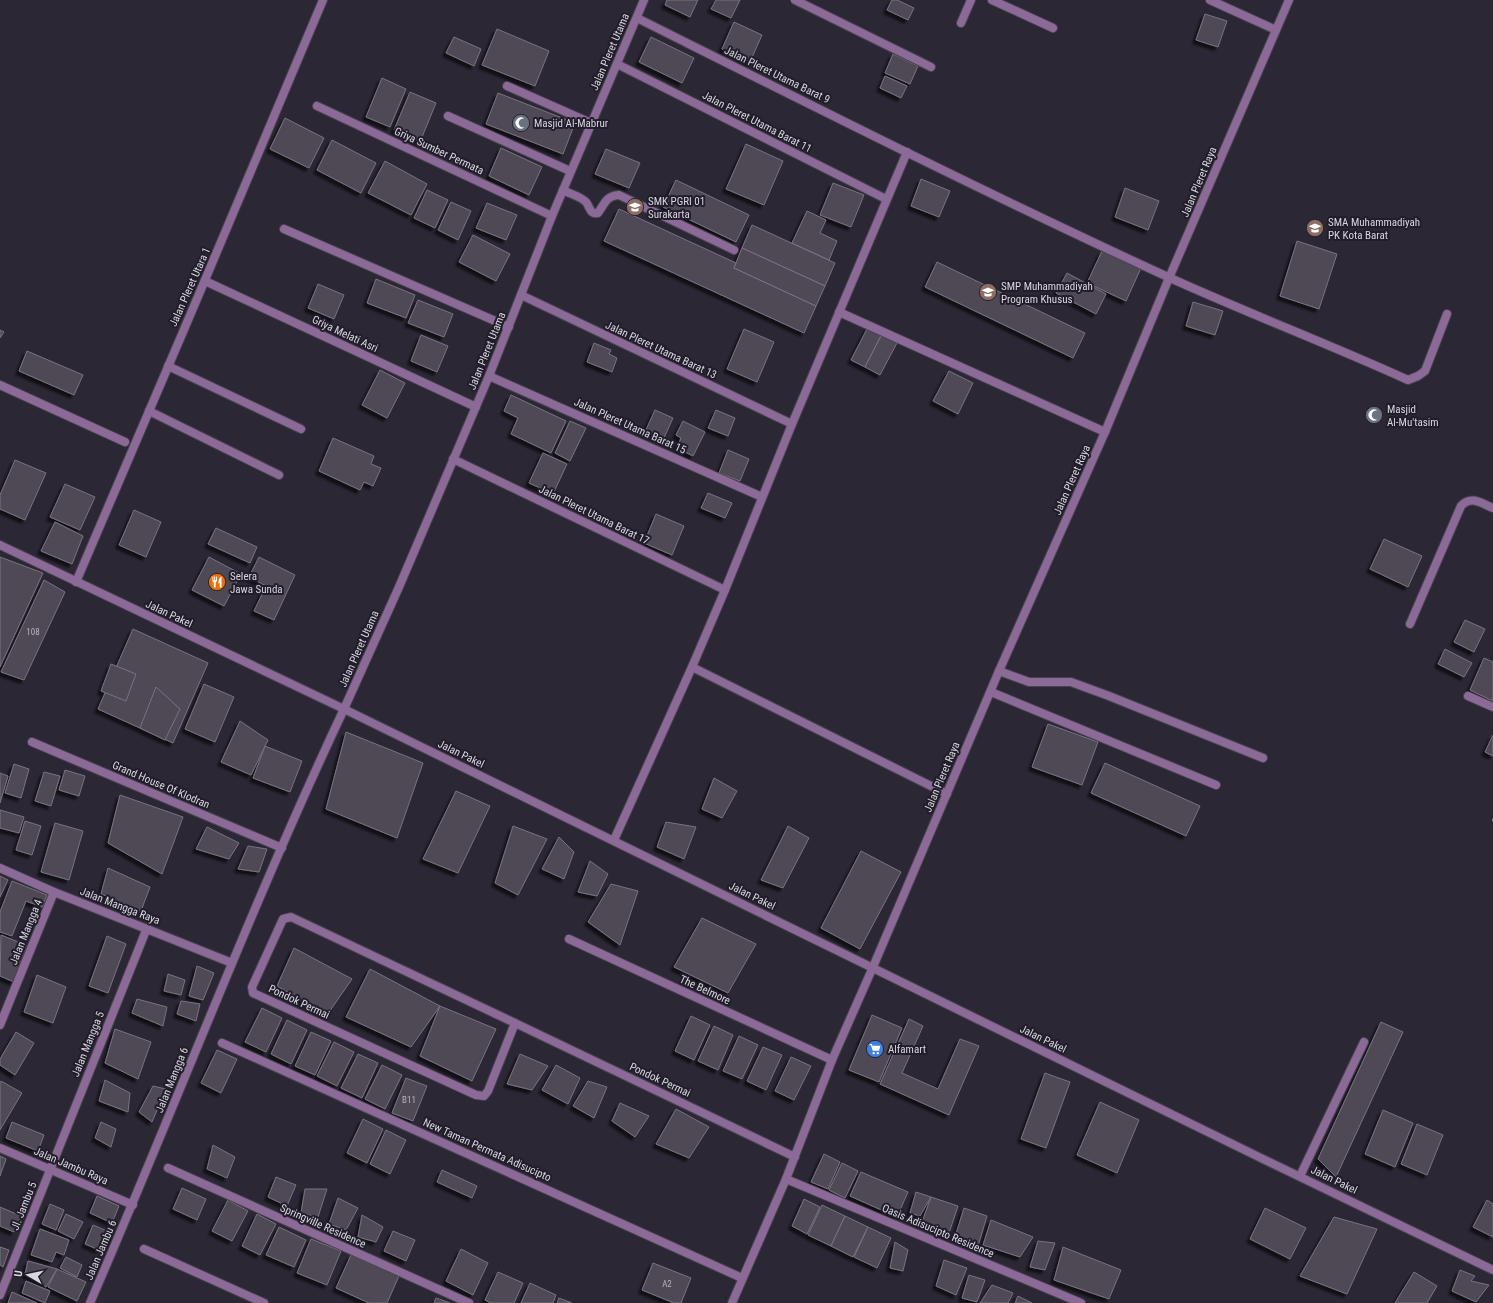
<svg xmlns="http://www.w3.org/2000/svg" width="1493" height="1303" font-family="'Roboto Condensed',sans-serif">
	<defs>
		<filter id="shadow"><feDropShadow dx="-3.5" dy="3.5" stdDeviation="1" flood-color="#0009"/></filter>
	</defs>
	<rect width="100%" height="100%" fill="#2b2734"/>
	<g fill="#4f4856" stroke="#7a7282" filter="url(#shadow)">
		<polygon points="667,0 698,0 690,17 665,5"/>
		<polygon points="716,0 740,0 731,18 711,9"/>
		<polygon points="892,0 897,0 914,8 908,20 887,10"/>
		<polygon points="1205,14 1227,21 1218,47 1196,40"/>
		<polygon points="734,22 762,35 750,62 722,49"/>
		<polygon points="497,29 549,51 535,86 482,65"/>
		<polygon points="454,37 481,49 474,66 446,53"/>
		<polygon points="651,37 694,58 682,83 639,62"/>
		<polygon points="893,54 918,66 910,84 885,73"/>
		<polygon points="885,76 907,86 901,98 880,88"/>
		<polygon points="382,78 406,89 390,127 366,117"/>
		<polygon points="410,92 436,103 420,142 394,130"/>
		<polygon points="498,93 575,123 563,154 486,124"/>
		<polygon points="285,118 324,138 309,168 270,149"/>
		<polygon points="332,140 376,163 361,193 317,170"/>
		<polygon points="746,144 783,161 764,205 726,189"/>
		<polygon points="501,148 542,167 529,195 489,176"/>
		<polygon points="606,149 640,163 629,188 595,174"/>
		<polygon points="385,161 427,184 411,215 368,193"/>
		<polygon points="921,179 950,191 939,217 911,206"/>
		<polygon points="676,180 749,215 736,242 663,207"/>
		<polygon points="833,183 864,195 851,227 820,215"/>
		<polygon points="1125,188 1159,201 1148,230 1115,217"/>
		<polygon points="427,190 448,200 435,228 414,218"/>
		<polygon points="451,202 471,211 458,240 438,230"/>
		<polygon points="487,203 517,215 506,240 476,228"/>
		<polygon points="619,209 736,263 734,268 816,306 804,333 604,241"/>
		<polygon points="807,211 826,220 820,233 837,241 829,260 792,243"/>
		<polygon points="752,225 835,263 825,286 742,248"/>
		<polygon points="473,235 510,254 496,281 459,262"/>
		<polygon points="1297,241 1337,254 1319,309 1280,296"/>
		<polygon points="742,248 825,286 816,306 734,268"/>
		<polygon points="1102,251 1141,268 1126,301 1087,283"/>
		<polygon points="937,262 1085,333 1073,358 925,287"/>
		<polygon points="1067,273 1106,294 1096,314 1056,293"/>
		<polygon points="376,279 415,295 406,318 367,303"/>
		<polygon points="318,284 344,295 334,319 308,308"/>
		<polygon points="418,300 453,314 444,337 408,323"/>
		<polygon points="1193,302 1223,311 1215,335 1186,326"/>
		<polygon points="868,327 882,334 865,367 851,360"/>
		<polygon points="744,329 774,342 757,382 727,369"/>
		<polygon points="0,330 4,332 0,338"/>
		<polygon points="882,334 898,341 880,375 865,367"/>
		<polygon points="421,335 448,346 437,372 411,361"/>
		<polygon points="594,343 611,350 609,354 617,358 612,372 587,362"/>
		<polygon points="27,351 83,375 74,395 19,371"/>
		<polygon points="380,370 405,383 387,418 362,405"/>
		<polygon points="949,371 973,383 958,414 933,401"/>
		<polygon points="511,395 566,421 551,453 511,434 518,418 504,411"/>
		<polygon points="655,410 673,418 663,440 645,432"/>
		<polygon points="716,410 735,418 728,436 708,428"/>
		<polygon points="570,421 586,428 570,461 555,453"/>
		<polygon points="683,421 705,432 693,456 677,448 681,438 676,435"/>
		<polygon points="333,438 374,456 371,464 381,468 373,486 364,482 360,490 319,471"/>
		<polygon points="728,450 749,459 740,481 719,473"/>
		<polygon points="543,453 567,464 553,494 529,483"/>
		<polygon points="15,460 46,473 25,520 0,509 0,495"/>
		<polygon points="65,484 95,497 80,530 50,517"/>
		<polygon points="708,493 732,503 725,518 701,508"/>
		<polygon points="134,510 161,522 146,557 119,545"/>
		<polygon points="656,514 684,526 672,555 644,543"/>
		<polygon points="55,522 83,536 72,564 41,551"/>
		<polygon points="216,528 257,547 250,563 208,544"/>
		<polygon points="1384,539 1422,556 1408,587 1370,569"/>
		<polygon points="0,557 43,573 0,667"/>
		<polygon points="209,557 241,574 224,606 192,590"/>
		<polygon points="259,557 295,575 274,620 254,611 266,586 249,577"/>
		<polygon points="44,580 65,592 24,680 1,672"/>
		<polygon points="1465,620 1485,629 1474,652 1454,642"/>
		<polygon points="133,629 208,663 173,743 98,709"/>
		<polygon points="1445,649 1472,663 1464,677 1438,664"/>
		<polygon points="1484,658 1493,662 1493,701 1470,690"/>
		<polygon points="111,664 136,674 126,701 101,691"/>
		<polygon points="204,684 234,697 215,742 185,729"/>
		<polygon points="156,687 180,709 165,740 140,728"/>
		<polygon points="240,721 268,740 251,775 221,762"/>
		<polygon points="1048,724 1098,742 1082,785 1032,767"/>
		<polygon points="346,732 423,763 397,838 326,809"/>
		<polygon points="1493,735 1493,756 1485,752"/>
		<polygon points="265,746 302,761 290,792 253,778"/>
		<polygon points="1105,763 1200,806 1186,836 1091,793"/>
		<polygon points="14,764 29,769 21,798 5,793"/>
		<polygon points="65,770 85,776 79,796 59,790"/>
		<polygon points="44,772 60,776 51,806 35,801"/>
		<polygon points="0,773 8,776 0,803"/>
		<polygon points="714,778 737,791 722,818 702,809"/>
		<polygon points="456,791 490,806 458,873 423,859"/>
		<polygon points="120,795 183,817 162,874 108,843"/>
		<polygon points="0,810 24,817 19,833 0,828"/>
		<polygon points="25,821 41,826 32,855 16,850"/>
		<polygon points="666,822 696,827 684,859 657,847"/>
		<polygon points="55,823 83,831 69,880 41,872"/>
		<polygon points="513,826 547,839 518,895 495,883"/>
		<polygon points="788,826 809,838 783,888 761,880"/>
		<polygon points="207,827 239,843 229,859 196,849"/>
		<polygon points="559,837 574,852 564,879 542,869"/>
		<polygon points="248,846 267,849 259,872 238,869"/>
		<polygon points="861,851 901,872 860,949 821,928"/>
		<polygon points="590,861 608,874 597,896 578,892"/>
		<polygon points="108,868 150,887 141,911 101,894"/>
		<polygon points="0,876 8,880 0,897"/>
		<polygon points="12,881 47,895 42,907 26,901 12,936 0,932 0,912"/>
		<polygon points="611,884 638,891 620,945 588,922"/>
		<polygon points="702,918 756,944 728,993 674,967"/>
		<polygon points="1,935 28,946 14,982 0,976"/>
		<polygon points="107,936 126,944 108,993 89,986"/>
		<polygon points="294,948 352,979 327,1015 277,986"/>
		<polygon points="197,966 214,973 203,1000 189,996"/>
		<polygon points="370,969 440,1006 411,1047 346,1017"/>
		<polygon points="168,974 185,980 181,995 164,991"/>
		<polygon points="37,975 66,987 53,1023 24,1012"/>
		<polygon points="137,999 167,1007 163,1026 132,1013"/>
		<polygon points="181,1001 200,1004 196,1021 177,1014"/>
		<polygon points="440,1006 496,1029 472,1081 420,1056"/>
		<polygon points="262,1008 282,1018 266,1052 245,1042"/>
		<polygon points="872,1015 902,1028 879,1082 849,1070"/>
		<polygon points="691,1016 710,1025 694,1060 675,1051"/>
		<polygon points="909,1019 923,1026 902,1073 938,1089 960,1039 979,1046 949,1115 880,1084"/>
		<polygon points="287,1020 307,1030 291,1064 271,1054"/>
		<polygon points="1381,1022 1403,1032 1336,1177 1318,1159"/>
		<polygon points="714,1026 733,1035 718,1070 698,1061"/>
		<polygon points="115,1029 151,1042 138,1079 105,1063"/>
		<polygon points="16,1032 34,1043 15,1075 0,1065 0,1059"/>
		<polygon points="311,1032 331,1041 315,1075 295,1066"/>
		<polygon points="739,1036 758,1045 742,1079 723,1071"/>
		<polygon points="334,1042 354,1052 337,1086 317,1076"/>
		<polygon points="763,1047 782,1055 766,1090 747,1081"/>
		<polygon points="217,1050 237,1059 221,1093 201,1083"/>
		<polygon points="358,1054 378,1063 362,1098 341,1088"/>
		<polygon points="520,1054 548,1066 532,1090 507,1084"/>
		<polygon points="791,1057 811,1066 794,1100 775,1091"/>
		<polygon points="382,1065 402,1075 385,1109 365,1099"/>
		<polygon points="556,1065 580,1078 568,1104 542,1090"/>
		<polygon points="1045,1073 1070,1082 1046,1148 1021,1139"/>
		<polygon points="406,1078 427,1086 413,1121 392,1113"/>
		<polygon points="105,1080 130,1093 128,1112 99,1101"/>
		<polygon points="1,1081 22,1093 0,1130 0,1083"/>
		<polygon points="588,1081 607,1087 594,1118 573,1106"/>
		<polygon points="153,1086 166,1089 152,1122 139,1112"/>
		<polygon points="1100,1102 1139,1120 1117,1173 1077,1155"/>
		<polygon points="620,1103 649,1116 635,1137 612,1121"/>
		<polygon points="676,1109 709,1127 689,1158 656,1144"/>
		<polygon points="1383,1110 1413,1123 1395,1167 1365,1154"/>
		<polygon points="363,1119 383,1129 367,1163 347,1153"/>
		<polygon points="12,1122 44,1135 38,1151 6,1138"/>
		<polygon points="101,1122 116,1129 111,1147 95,1138"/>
		<polygon points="1417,1124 1443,1135 1427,1175 1401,1164"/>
		<polygon points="386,1130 406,1140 390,1174 370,1164"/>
		<polygon points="213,1145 235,1157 227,1178 207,1169"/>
		<polygon points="824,1154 840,1162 828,1189 811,1182"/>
		<polygon points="0,1156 6,1159 0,1176"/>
		<polygon points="842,1163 858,1171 845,1198 829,1190"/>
		<polygon points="442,1170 477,1186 472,1198 437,1182"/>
		<polygon points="861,1172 908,1192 897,1217 850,1196"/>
		<polygon points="276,1177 296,1185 287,1206 268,1197"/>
		<polygon points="182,1188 206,1199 197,1220 173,1209"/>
		<polygon points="305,1189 327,1189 318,1217 301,1213"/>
		<polygon points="916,1192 931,1197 920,1216 910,1213"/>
		<polygon points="97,1196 119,1206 112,1223 90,1213"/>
		<polygon points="931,1197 958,1206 948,1236 922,1222"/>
		<polygon points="338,1198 358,1208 346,1230 329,1224"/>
		<polygon points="804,1199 820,1207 807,1234 792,1226"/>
		<polygon points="228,1200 248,1211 232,1241 212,1231"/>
		<polygon points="1487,1200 1493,1204 1493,1237 1473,1227"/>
		<polygon points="50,1204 64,1210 56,1230 42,1224"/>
		<polygon points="822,1205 845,1216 831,1246 808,1235"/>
		<polygon points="0,1207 21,1216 14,1232 0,1226"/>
		<polygon points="964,1208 987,1216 978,1246 955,1237"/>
		<polygon points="1265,1208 1306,1228 1290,1259 1250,1239"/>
		<polygon points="66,1214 83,1222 74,1239 58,1231"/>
		<polygon points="257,1214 276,1224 260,1255 242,1246"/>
		<polygon points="362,1215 383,1227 376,1242 358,1237"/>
		<polygon points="845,1216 868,1227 853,1257 831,1246"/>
		<polygon points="1334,1217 1377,1229 1347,1294 1300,1276"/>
		<polygon points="991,1220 1033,1237 1020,1257 983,1245"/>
		<polygon points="93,1225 107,1231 99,1250 85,1244"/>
		<polygon points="279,1227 306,1240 294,1267 266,1255"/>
		<polygon points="868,1227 891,1238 877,1268 854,1257"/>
		<polygon points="40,1229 69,1240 64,1255 56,1252 52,1262 31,1255"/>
		<polygon points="393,1231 415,1240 406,1261 384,1251"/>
		<polygon points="311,1239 341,1251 327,1285 297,1273"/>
		<polygon points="1038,1241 1055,1243 1045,1270 1030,1267"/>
		<polygon points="895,1242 908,1250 903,1271 890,1268"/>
		<polygon points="0,1247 9,1250 3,1267 0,1265"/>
		<polygon points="1063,1247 1121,1270 1109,1299 1054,1280"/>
		<polygon points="461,1249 488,1263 473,1295 446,1281"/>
		<polygon points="351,1255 399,1276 387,1303 369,1303 336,1288"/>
		<polygon points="66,1257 82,1265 77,1277 60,1268"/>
		<polygon points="944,1260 967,1268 956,1295 936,1286"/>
		<polygon points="28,1261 57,1269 46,1287 25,1274"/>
		<polygon points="653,1263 691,1278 681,1303 674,1303 642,1290"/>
		<polygon points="57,1269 86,1282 77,1301 48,1287"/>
		<polygon points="1460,1270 1475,1276 1471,1281 1489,1285 1476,1302 1452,1291"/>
		<polygon points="498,1272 523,1283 514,1303 491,1303 485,1300"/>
		<polygon points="1414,1272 1437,1286 1427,1303 1395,1303"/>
		<polygon points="969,1275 985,1280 977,1302 962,1298"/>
		<polygon points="26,1281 50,1291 45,1303 22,1293"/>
		<polygon points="530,1283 556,1295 553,1303 521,1303"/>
		<polygon points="992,1285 1013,1293 1008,1303 980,1303"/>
		<polygon points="12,1292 37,1303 8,1303"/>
		<polygon points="1018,1296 1032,1303 1015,1303"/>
		<polygon points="436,1298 450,1303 434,1303"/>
		<polygon points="559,1298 572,1303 557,1303"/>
	</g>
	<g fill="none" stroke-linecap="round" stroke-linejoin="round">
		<defs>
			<g id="service">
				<polyline points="992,0 1053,28"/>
				<polyline points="961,23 971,0"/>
				<polyline points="448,116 570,171"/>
				<path d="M563,190C570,194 580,196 586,202C590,207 590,215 598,213C605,203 606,196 619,195L734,250"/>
				<polyline points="839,312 1105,432"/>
				<polyline points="999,671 1029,682 1071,682 1109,696 1263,758"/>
				<polyline points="1300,1176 1364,1042"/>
			</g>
			<g id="minor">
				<polyline points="795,0 931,67"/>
				<polyline points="1210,0 1276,30"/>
				<path d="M637,18C813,106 989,195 1168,277C1247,313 1329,344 1408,380L1418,376L1425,371L1447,314"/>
				<polyline points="617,64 886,199"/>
				<polyline points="507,86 591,123"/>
				<polyline points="317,106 552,216"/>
				<polyline points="907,152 792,424 725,590 692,667 947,794"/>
				<polyline points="284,229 509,327"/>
				<polyline points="205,281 476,407"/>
				<polyline points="521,295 792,424"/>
				<polyline points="168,366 301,429"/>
				<polyline points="489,376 762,497"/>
				<polyline points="0,385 125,442"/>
				<polyline points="149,411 279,475"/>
				<polyline points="453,459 725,590"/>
				<path d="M76,582C159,388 242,195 323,0"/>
				<path d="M1410,624L1461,506C1471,495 1481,503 1493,508"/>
				<polyline points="991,692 1216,785"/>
				<polyline points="1468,696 1493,707"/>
				<polyline points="32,742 282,848"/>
				<polyline points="614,840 692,667"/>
				<polyline points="0,868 54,892 232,963"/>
				<polygon points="291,917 515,1023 488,1091 484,1096 476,1095 253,993 252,987 283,919"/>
				<polyline points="569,939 832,1060"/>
				<polyline points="515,1023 795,1157"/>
				<polyline points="0,1025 54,892"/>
				<polyline points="222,1043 742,1278"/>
				<polyline points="0,1148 133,1205"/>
				<polyline points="168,1168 469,1303"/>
				<polyline points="786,1179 1081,1303"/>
				<polyline points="144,1249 264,1303"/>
				<polyline points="0,1295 147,928"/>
				<path d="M90,1303C176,1105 252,904 344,709"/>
				<polyline points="732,1303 786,1179 832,1060 873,967"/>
			</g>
			<g id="tertiary">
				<polyline points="0,545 344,709 1263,1159 1493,1270"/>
				<polyline points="344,709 399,587 489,376 552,216 644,0"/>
				<polyline points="873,967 999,671 1105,432 1169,278 1289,0"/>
			</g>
		</defs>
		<use href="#service" stroke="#47434f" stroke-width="10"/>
		<use href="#minor" stroke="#47434f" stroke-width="10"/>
		<use href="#tertiary" stroke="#47434f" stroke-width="10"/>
		<polyline stroke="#86828d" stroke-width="2.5" stroke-dasharray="3 3" stroke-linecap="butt" points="1492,820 1493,820"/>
		<use href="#service" stroke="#8c6a97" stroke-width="8"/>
		<use href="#minor" stroke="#8c6a97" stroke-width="8"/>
		<use href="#tertiary" stroke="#8c6a97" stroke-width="8"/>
	</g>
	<defs>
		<symbol id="mosque-disc" viewBox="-11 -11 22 22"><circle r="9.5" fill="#6b7280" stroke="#221d2a"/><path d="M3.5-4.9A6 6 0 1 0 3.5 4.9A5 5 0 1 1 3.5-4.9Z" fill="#fff"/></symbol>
		<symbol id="school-disc" viewBox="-11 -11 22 22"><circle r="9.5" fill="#8d6e63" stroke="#221d2a"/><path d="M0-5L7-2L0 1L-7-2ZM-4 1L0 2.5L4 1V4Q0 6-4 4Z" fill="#fff"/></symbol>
		<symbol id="restaurant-disc" viewBox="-11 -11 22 22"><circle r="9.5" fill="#e8710a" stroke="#221d2a"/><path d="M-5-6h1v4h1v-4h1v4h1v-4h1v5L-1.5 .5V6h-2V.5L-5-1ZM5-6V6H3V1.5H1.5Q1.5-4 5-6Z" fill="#fff"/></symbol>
		<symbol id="supermarket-disc" viewBox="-11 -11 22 22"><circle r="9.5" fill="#3f7fe0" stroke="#221d2a"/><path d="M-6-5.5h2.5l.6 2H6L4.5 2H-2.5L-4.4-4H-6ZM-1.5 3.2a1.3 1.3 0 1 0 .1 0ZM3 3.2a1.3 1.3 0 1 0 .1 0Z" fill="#fff"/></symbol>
	</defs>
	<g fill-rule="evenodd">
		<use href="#mosque-disc" x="511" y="113" width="20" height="20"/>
		<use href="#school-disc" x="625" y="197" width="20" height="20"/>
		<use href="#school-disc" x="1305" y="218" width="20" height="20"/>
		<use href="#school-disc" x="978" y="282" width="20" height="20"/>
		<use href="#mosque-disc" x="1364" y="405" width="20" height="20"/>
		<use href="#restaurant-disc" x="207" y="572" width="20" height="20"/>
		<use href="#supermarket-disc" x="865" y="1039" width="20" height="20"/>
	</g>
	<g text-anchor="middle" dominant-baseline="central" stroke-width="4" stroke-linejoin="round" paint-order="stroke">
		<g font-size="9" fill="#b6b2bd">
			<text x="33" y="632">108</text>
			<text x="409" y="1100">B11</text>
			<text x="667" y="1284">A2</text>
		</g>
		<g font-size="11" fill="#d9d6df" stroke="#221d2a">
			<text transform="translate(610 52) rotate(-67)">Jalan Pleret Utama</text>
			<text transform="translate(777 75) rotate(26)">Jalan Pleret Utama Barat 9</text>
			<text transform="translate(757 122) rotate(27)">Jalan Pleret Utama Barat 11</text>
			<text transform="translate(439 151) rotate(25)">Griya Sumber Permata</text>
			<text transform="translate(1199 182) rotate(-67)">Jalan Pleret Raya</text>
			<text transform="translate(190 287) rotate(-66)">Jalan Pleret Utara 1</text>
			<text transform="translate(345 334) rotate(25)">Griya Melati Asri</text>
			<text transform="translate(661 350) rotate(25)">Jalan Pleret Utama Barat 13</text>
			<text transform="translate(487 351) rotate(-68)">Jalan Pleret Utama</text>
			<text transform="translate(630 426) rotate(24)">Jalan Pleret Utama Barat 15</text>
			<text transform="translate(1072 480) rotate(-66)">Jalan Pleret Raya</text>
			<text transform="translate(594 515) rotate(26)">Jalan Pleret Utama Barat 17</text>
			<text transform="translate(169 614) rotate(25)">Jalan Pakel</text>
			<text transform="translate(359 649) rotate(-66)">Jalan Pleret Utama</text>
			<text transform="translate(461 754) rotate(26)">Jalan Pakel</text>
			<text transform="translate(942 777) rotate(-67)">Jalan Pleret Raya</text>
			<text transform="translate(161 785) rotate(23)">Grand House Of Klodran</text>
			<text transform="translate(752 896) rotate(26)">Jalan Pakel</text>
			<text transform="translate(120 906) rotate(21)">Jalan Mangga Raya</text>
			<text transform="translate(26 932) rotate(-68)">Jalan Mangga 4</text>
			<text transform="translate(705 990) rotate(25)">The Belmore</text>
			<text transform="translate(299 1002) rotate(25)">Pondok Permai</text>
			<text transform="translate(1043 1039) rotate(26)">Jalan Pakel</text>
			<text transform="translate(88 1044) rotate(-68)">Jalan Mangga 5</text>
			<text transform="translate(172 1080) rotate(-68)">Jalan Mangga 6</text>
			<text transform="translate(660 1080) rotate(25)">Pondok Permai</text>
			<text transform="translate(487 1150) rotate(24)">New Taman Permata Adisucipto</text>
			<text transform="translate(71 1166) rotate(23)">Jalan Jambu Raya</text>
			<text transform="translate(1334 1180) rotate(26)">Jalan Pakel</text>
			<text transform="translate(24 1206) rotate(-68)">Jl. Jambu 5</text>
			<text transform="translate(323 1226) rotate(24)">Springville Residence</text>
			<text transform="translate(938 1231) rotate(23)">Oasis Adisucipto Residence</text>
			<text transform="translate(101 1250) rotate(-67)">Jalan Jambu 6</text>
		</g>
		<g font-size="11" fill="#d9d6df" stroke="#221d2a" text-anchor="start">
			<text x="534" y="123">Masjid Al-Mabrur</text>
			<text x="648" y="201">SMK PGRI 01<tspan x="648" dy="13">Surakarta</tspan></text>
			<text x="1328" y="222">SMA Muhammadiyah<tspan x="1328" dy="13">PK Kota Barat</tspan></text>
			<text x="1001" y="286">SMP Muhammadiyah<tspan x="1001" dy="13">Program Khusus</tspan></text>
			<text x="1387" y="409">Masjid<tspan x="1387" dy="13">Al-Mu'tasim</tspan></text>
			<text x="230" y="576">Selera<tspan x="230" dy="13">Jawa Sunda</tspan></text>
			<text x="888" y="1049">Alfamart</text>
		</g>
	</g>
	<g transform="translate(28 1275) rotate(279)" stroke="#221d2a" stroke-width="3" paint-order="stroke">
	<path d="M0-3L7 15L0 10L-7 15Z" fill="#d9d6df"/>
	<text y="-6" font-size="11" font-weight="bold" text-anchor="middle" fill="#d9d6df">U</text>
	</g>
</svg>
